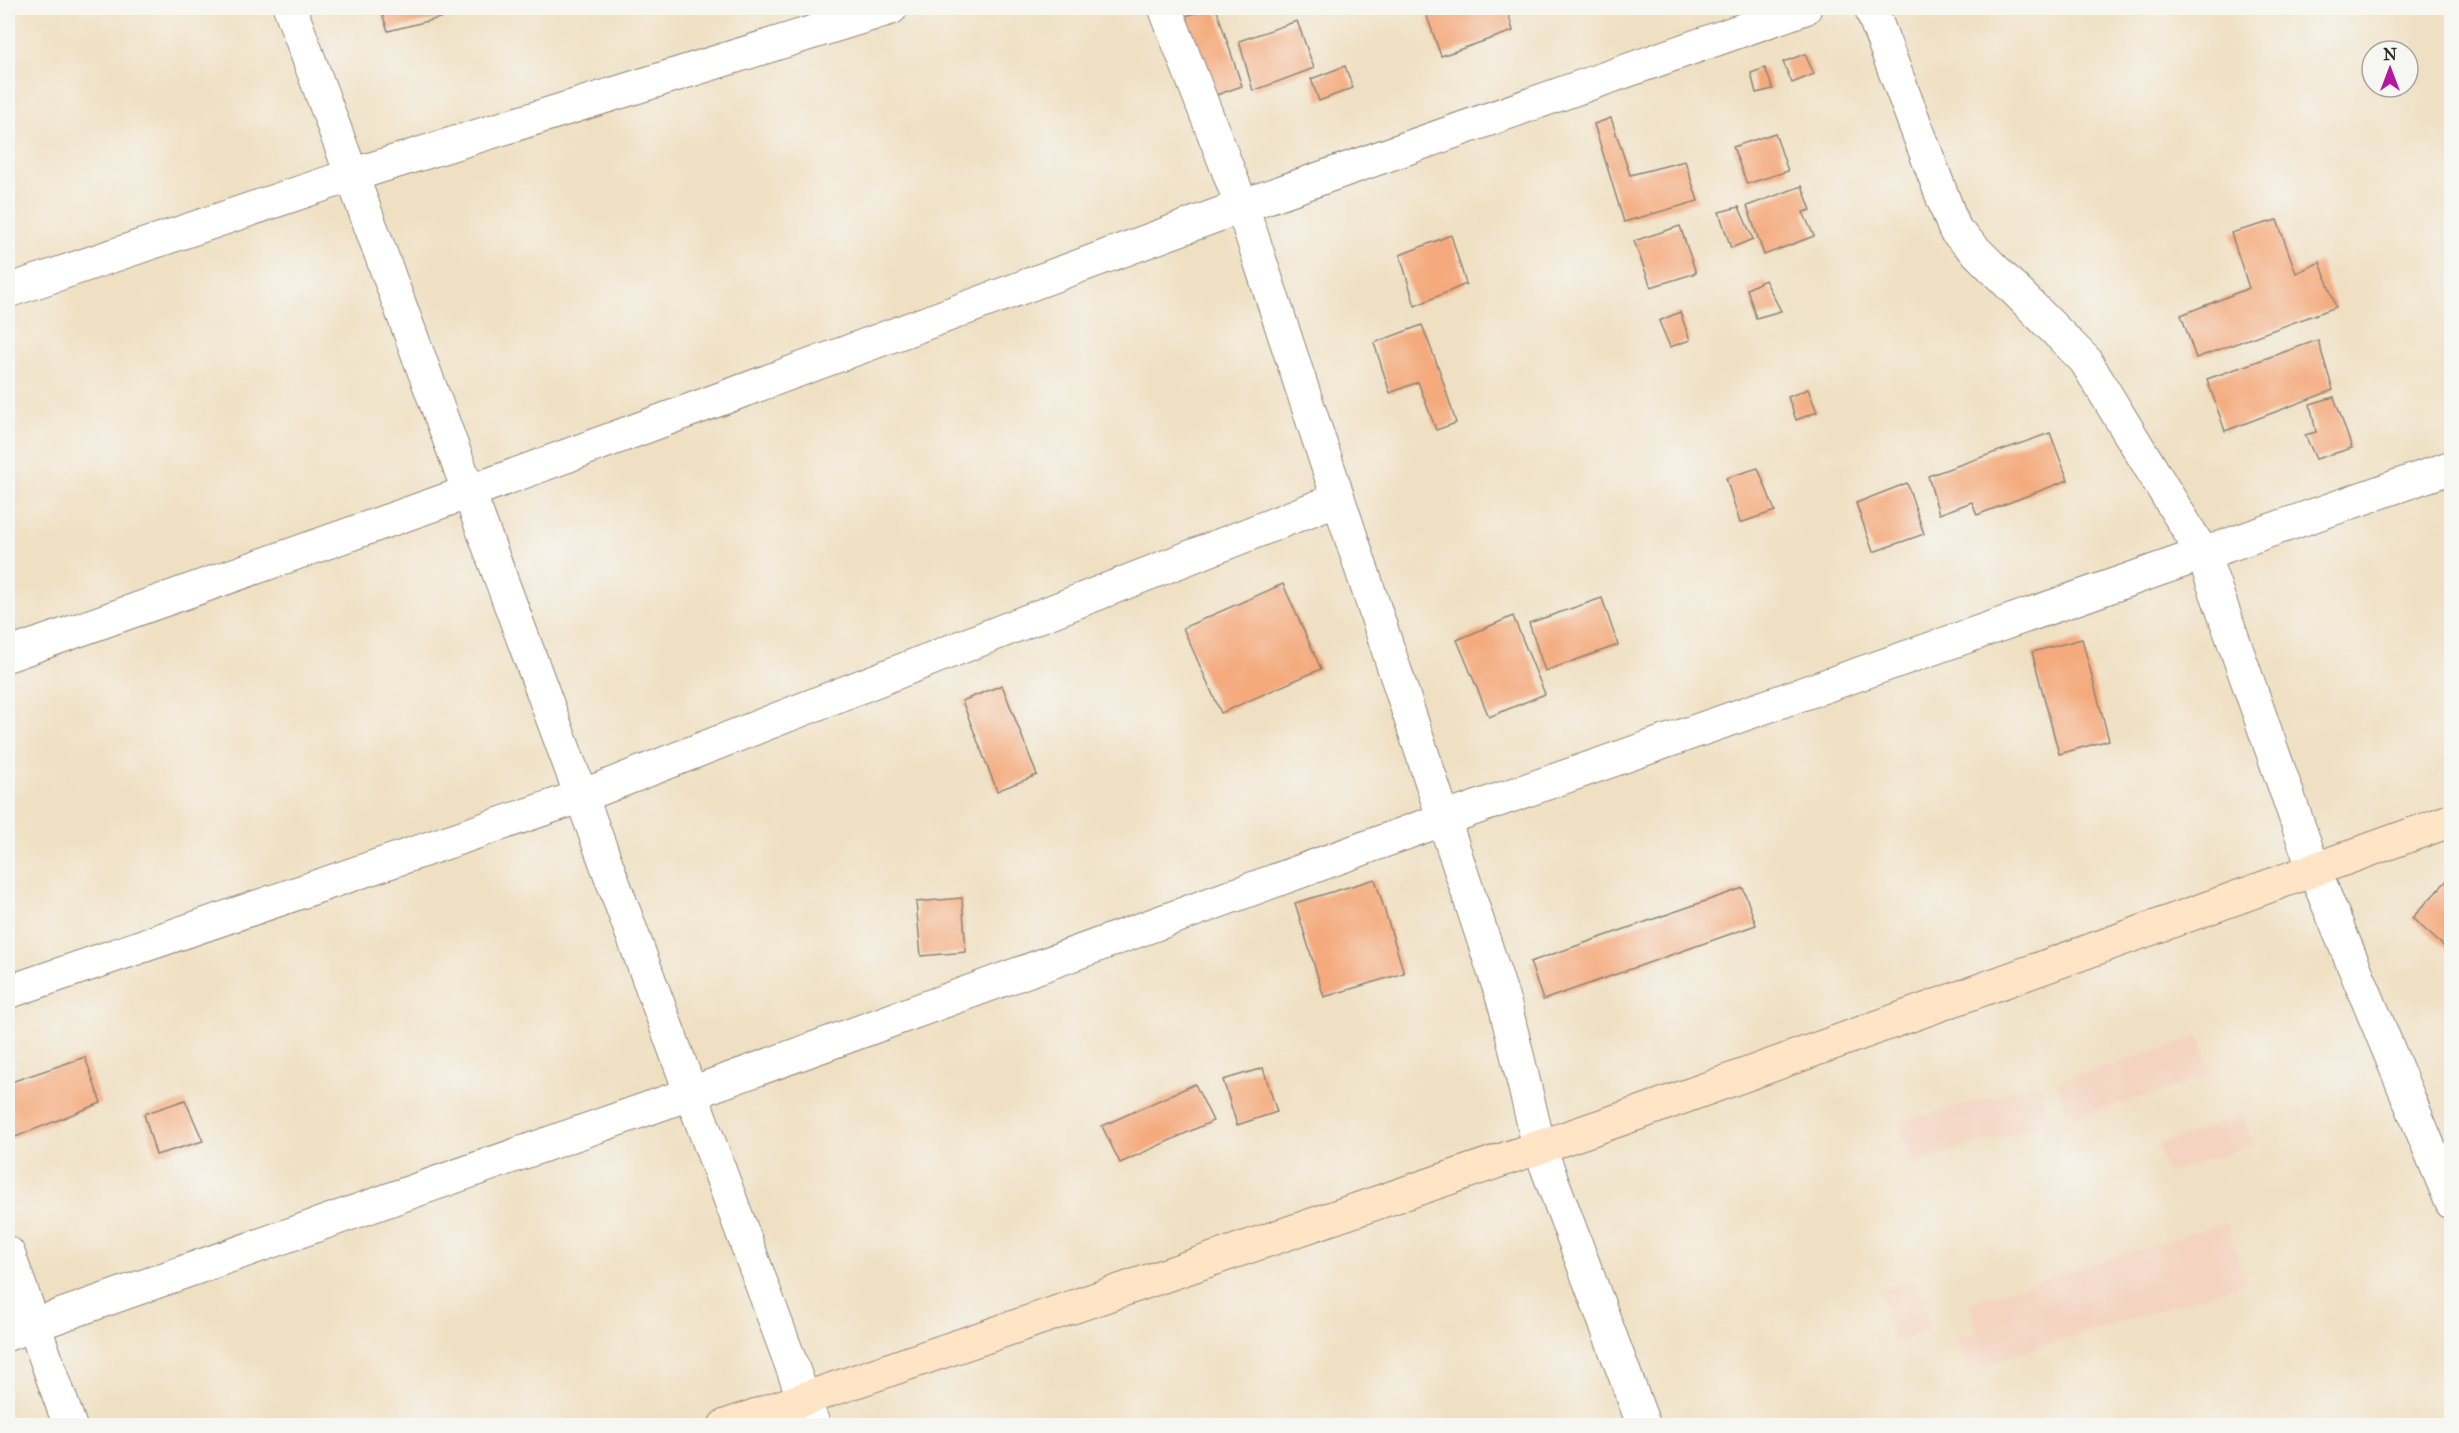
<svg xmlns="http://www.w3.org/2000/svg" width="2459" height="1433" font-family="'IM FELL Great Primer',serif">
	<rect width="100%" height="100%" fill="#f6f6f2"/>
	<filter id="ink" filterUnits="userSpaceOnUse"><feTurbulence type="fractalNoise" baseFrequency=".0167" numOctaves="2"/><feDisplacementMap in="SourceGraphic" scale="12" xChannelSelector="R" yChannelSelector="G"/><feConvolveMatrix kernelMatrix="1 2 1 2 8 2 1 2 1" color-interpolation-filters="sRGB"/></filter>
	<filter id="wash" filterUnits="userSpaceOnUse"><feTurbulence type="fractalNoise" baseFrequency=".008" numOctaves="4" result="noise"/><feDisplacementMap in="SourceGraphic" scale="24" xChannelSelector="R" yChannelSelector="G"/><feGaussianBlur stdDeviation="1.35" result="paint"/><feColorMatrix in="noise" values="0 0 0 0 0 0 0 0 0 0 0 0 0 0 0 0 0 1.4 0 .05"/><feComposite in="paint" operator="in"/></filter>
	<g filter="url(#wash)">
		<rect width="100%" height="100%" fill="#f0e0c3"/>
		<g fill="#f4d3c0">
			<polygon points="2200,1037 2212,1076 2069,1119 2057,1081"/>
			<polygon points="2038,1083 2050,1123 1911,1163 1899,1123"/>
			<polygon points="2243,1116 2253,1145 2167,1173 2157,1145"/>
			<polygon points="2227,1222 2247,1282 1968,1370 1957,1337 1978,1331 1969,1303"/>
			<polygon points="1915,1280 1930,1330 1894,1341 1879,1290"/>
		</g>
		<g id="blocks">
			<g fill="#f4aa7d">
				<polygon points="380,8 445,8 448,16 388,31"/>
				<polygon points="1210,8 1216,8 1242,86 1211,97 1183,17"/>
				<polygon points="1314,8 1335,8 1316,14"/>
				<polygon points="1424,8 1507,8 1513,31 1441,56"/>
				<polygon points="1297,21 1314,68 1253,91 1239,41"/>
				<polygon points="1805,54 1814,74 1792,83 1783,62"/>
				<polygon points="1345,66 1353,88 1319,101 1311,79"/>
				<polygon points="1765,68 1773,89 1756,93 1751,73"/>
				<polygon points="1611,118 1630,175 1685,161 1698,201 1624,222 1594,124"/>
				<polygon points="1775,133 1788,171 1747,184 1733,147"/>
				<polygon points="1802,186 1811,210 1803,212 1814,236 1764,255 1747,206"/>
				<polygon points="1739,207 1753,239 1731,248 1719,212"/>
				<polygon points="2277,220 2296,273 2320,262 2336,307 2196,358 2181,315 2249,288 2231,233"/>
				<polygon points="1680,226 1696,273 1651,287 1634,241"/>
				<polygon points="1451,235 1466,284 1415,306 1400,255"/>
				<polygon points="1765,280 1781,311 1756,318 1747,289"/>
				<polygon points="1680,312 1690,340 1670,347 1659,321"/>
				<polygon points="1422,325 1440,372 1456,423 1436,430 1418,382 1390,393 1374,343"/>
				<polygon points="2318,340 2333,390 2225,431 2207,379"/>
				<polygon points="1808,389 1817,412 1796,420 1788,397"/>
				<polygon points="2334,397 2352,448 2316,459 2305,435 2316,432 2310,404"/>
				<polygon points="2050,433 2068,480 1977,515 1972,502 1939,514 1928,476"/>
				<polygon points="1758,468 1775,511 1740,523 1726,478"/>
				<polygon points="1907,483 1924,534 1873,552 1856,503"/>
				<polygon points="1283,584 1321,669 1221,713 1183,628"/>
				<polygon points="1602,598 1618,645 1545,671 1529,623"/>
				<polygon points="1513,616 1545,694 1489,717 1457,640"/>
				<polygon points="2082,639 2109,740 2059,754 2032,652"/>
				<polygon points="1002,685 1037,775 997,791 962,701"/>
				<polygon points="2452,875 2452,948 2449,951 2412,918"/>
				<polygon points="1375,879 1404,973 1324,997 1295,903"/>
				<polygon points="1743,888 1756,925 1543,1000 1530,962"/>
				<polygon points="962,898 966,952 921,956 916,902"/>
				<polygon points="85,1057 101,1103 8,1140 8,1083"/>
				<polygon points="1263,1068 1277,1112 1237,1125 1223,1080"/>
				<polygon points="1195,1084 1213,1121 1120,1163 1102,1126"/>
				<polygon points="185,1100 203,1141 156,1155 144,1114"/>
			</g>
		</g>
	</g>
	<g filter="url(#ink)">
		<use href="#blocks" fill-opacity="0" stroke="#8e8677" stroke-width="1.5"/>
		<g fill="none" stroke-linecap="round" stroke-linejoin="round">
			<defs>
				<g id="street">
					<polyline points="290,8 814,1426"/>
					<polyline points="1165,8 1242,206 1505,1005 1539,1146 1644,1426"/>
					<polyline points="1871,8 1955,230 2085,360 2203,554 2314,870 2452,1203"/>
					<polyline points="8,291 352,175 891,8"/>
					<polyline points="8,655 469,492 1242,206 1805,8"/>
					<polyline points="8,992 582,796 1338,499"/>
					<polyline points="8,1253 70,1426"/>
					<polyline points="8,1334 692,1093 1444,819 2452,467"/>
				</g>
				<polyline id="secondary" points="725,1426 1642,1112 2452,820"/>
			</defs>
			<use href="#street" stroke="#8e8677" stroke-width="35"/>
			<use href="#secondary" stroke="#8e8677" stroke-width="35"/>
			<use href="#street" stroke="#fff" stroke-width="33"/>
			<use href="#secondary" stroke="#ffe4c6" stroke-width="33"/>
		</g>
	</g>
	<rect width="2459" height="1433" fill="none" stroke="#f6f6f2" stroke-width="30"/>
	<g transform="translate(2390 69)"><circle r="28" fill="#f6f6f2" stroke="#a5a5a2" stroke-width="1.5"/>
	<path d="M0-4.5L10 22L0 15L-10 22Z" fill="#b5179e"/>
	<text y="-9" font-size="16" font-weight="bold" text-anchor="middle" fill="#2b2b2b">N</text>
	</g>
</svg>
